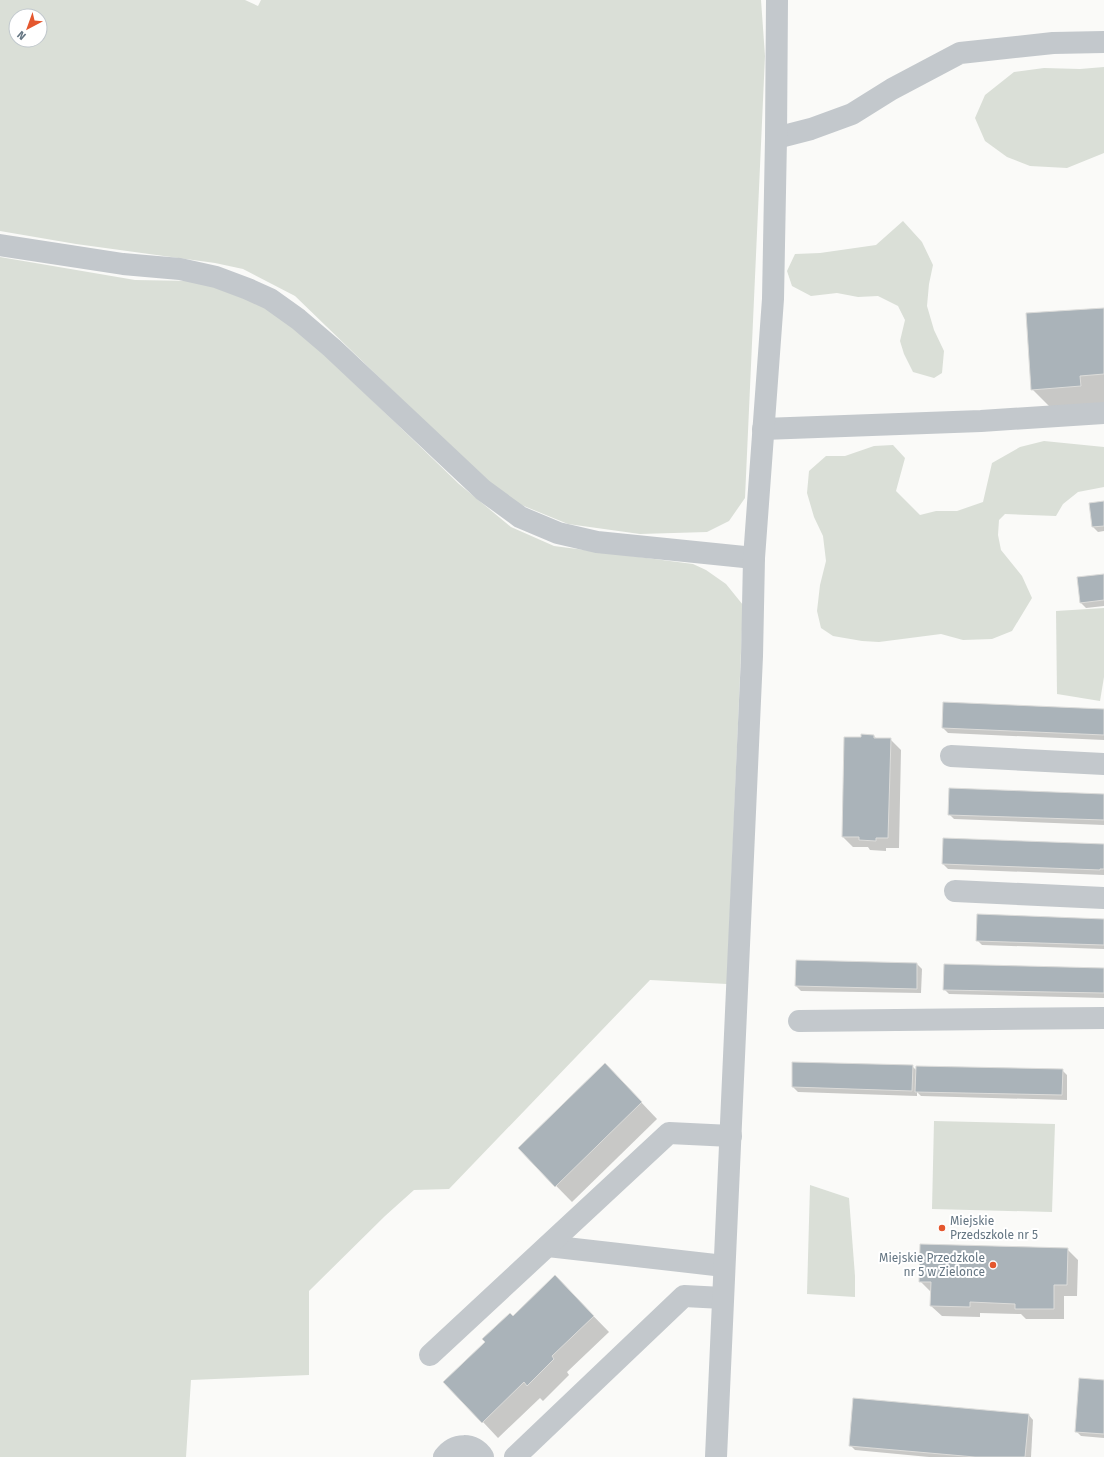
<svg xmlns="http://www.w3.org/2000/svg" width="1104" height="1457" font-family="'Fira Sans',sans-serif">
	<rect width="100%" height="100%" fill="#fafaf8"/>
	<g fill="#dadfd7" fill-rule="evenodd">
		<path d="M0,0H245L258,6L261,0H761L765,56L745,498L729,521L707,532L640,534L568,524L519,504L481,476L295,296L243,269L215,263L76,244L0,231ZM16,16H40V40H16Z"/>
		<polygon points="1104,67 1104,153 1067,168 1030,166 1007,157 985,141 975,118 985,95 1014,72 1044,68 1080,69"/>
		<polygon points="903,221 922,242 933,265 929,284 927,306 934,330 944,351 942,373 934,378 913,372 904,354 900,341 905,320 898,306 878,296 858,297 837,293 811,296 792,286 787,271 795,254 820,253 876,245"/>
		<polygon points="0,257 135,280 193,281 244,294 283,318 321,351 459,484 511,527 554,546 693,564 706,570 726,584 743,605 727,984 650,980 449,1189 414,1190 385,1216 309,1291 309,1375 191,1380 186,1457 0,1457"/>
		<polygon points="1044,441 1104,447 1104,487 1078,492 1063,504 1056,516 1005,514 999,520 998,535 1001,550 1022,576 1032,598 1012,631 992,639 963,640 941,634 879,642 862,641 833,636 821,628 817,611 820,585 826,561 823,536 814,517 807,493 809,471 826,456 845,456 874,446 893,445 905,458 896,491 920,515 936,511 957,511 983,502 992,463 1020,447"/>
		<polygon points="1104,608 1104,677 1100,701 1057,694 1056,611"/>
		<polygon points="934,1121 1055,1124 1052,1212 932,1209"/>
		<polygon points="810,1185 849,1198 855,1276 855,1297 807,1294"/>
	</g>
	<g fill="#0003">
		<polygon points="1104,309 1104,415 1061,418 1032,389"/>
		<polygon points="1104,502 1104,531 1098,532 1093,527"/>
		<polygon points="1104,575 1104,606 1086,608 1081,603"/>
		<polygon points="1104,710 1104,740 948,733 943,728"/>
		<polygon points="874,736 877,739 890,739 901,750 899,848 886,848 886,851 870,850 868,847 853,847 843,837 862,738"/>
		<polygon points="1104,795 1104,825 954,819 949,814"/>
		<polygon points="1104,845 1104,875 948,869 943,864"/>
		<polygon points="1104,920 1104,949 982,945 977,940"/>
		<polygon points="917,964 922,969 921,993 801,991 796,986"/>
		<polygon points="1104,969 1104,998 949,994 944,989"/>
		<polygon points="912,1066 916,1070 1062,1070 1067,1075 1067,1100 921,1096 917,1092 917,1096 798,1092 793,1087"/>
		<polygon points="621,1081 657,1119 572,1202 519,1148"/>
		<polygon points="1067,1249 1078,1260 1077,1296 1064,1296 1064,1319 1026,1319 1021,1314 980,1313 980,1317 942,1316 931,1306 931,1292 920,1281"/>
		<polygon points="570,1292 609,1332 567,1372 569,1375 543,1401 540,1398 498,1438 483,1422 513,1317"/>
		<polygon points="1104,1381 1104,1438 1081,1436 1076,1431"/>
		<polygon points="1028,1414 1033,1420 1031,1457 929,1457 855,1450 850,1445"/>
	</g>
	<g fill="#aab3b9" stroke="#dcdcda">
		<polygon points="1104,308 1104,374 1080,376 1081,386 1031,390 1026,313"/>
		<polygon points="1104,501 1104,526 1092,527 1089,503"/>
		<polygon points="1104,574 1104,600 1080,603 1077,577"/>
		<polygon points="943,702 1104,709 1104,735 942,728"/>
		<polygon points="861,734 874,735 874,738 891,738 888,838 876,838 876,841 859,840 859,837 842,837 844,737 861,737"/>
		<polygon points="949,788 1104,794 1104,820 948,815"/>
		<polygon points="943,838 1104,844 1104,869 1100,869 1100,870 942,864"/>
		<polygon points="977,914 1104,919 1104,945 976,941"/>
		<polygon points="796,960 917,963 917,989 795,986"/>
		<polygon points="944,964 1104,968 1104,993 943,990"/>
		<polygon points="792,1062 913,1065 912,1091 792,1087"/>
		<polygon points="605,1063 642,1102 555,1187 518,1148"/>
		<polygon points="916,1066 1063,1069 1062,1095 915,1092"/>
		<polygon points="920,1244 1068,1248 1067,1285 1054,1285 1054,1309 1015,1309 1015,1304 970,1302 970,1307 930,1306 931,1282 919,1282"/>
		<polygon points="555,1275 594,1316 552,1356 554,1359 527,1386 524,1382 482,1423 443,1382 485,1342 482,1339 510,1313 513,1316"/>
		<polygon points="1079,1378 1104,1380 1104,1434 1075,1432"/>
		<polygon points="853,1398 1029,1414 1025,1457 975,1457 849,1446"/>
	</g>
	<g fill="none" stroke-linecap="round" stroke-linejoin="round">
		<g stroke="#c3c8cc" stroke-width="22">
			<polyline points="776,138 811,129 852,114 892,89 960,53 1053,43 1104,42"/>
			<polyline points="0,245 123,264 180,269 216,277 248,289 270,299 298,319 332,348 483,490 520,517 558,533 597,542 754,558"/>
			<polyline points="763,429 981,421 1104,413"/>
			<polyline points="951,756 1104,764"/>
			<polyline points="955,891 1104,898"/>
			<polyline points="799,1021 1104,1018"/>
			<polyline points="548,1246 724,1266"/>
			<polyline points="430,1355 669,1133 731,1136"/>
			<path d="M444,1457C454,1443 474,1442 483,1457"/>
			<polyline points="515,1457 684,1296 723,1298"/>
			<polyline points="716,1457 752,656 754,558 773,299 776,138 777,0"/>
		</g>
	</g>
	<g fill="#e4572e" stroke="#fff" stroke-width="1.5">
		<circle cx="942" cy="1228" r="4"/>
		<circle cx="993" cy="1265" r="4"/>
	</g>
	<g text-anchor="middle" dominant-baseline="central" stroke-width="4" stroke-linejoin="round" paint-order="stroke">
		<g font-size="12" fill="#657683" stroke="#fff" text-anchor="start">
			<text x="950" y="1221">Miejskie<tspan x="950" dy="14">Przedszkole nr 5</tspan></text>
			<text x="985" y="1258" text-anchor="end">Miejskie Przedzkole<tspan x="985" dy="14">nr 5 w Zielonce</tspan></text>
		</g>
	</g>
	<g transform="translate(28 28) rotate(221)"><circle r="19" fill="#ffffff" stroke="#c1c8cd"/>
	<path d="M0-3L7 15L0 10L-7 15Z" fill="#e4572e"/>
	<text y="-6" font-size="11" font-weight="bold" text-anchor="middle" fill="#657683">N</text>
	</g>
</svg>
